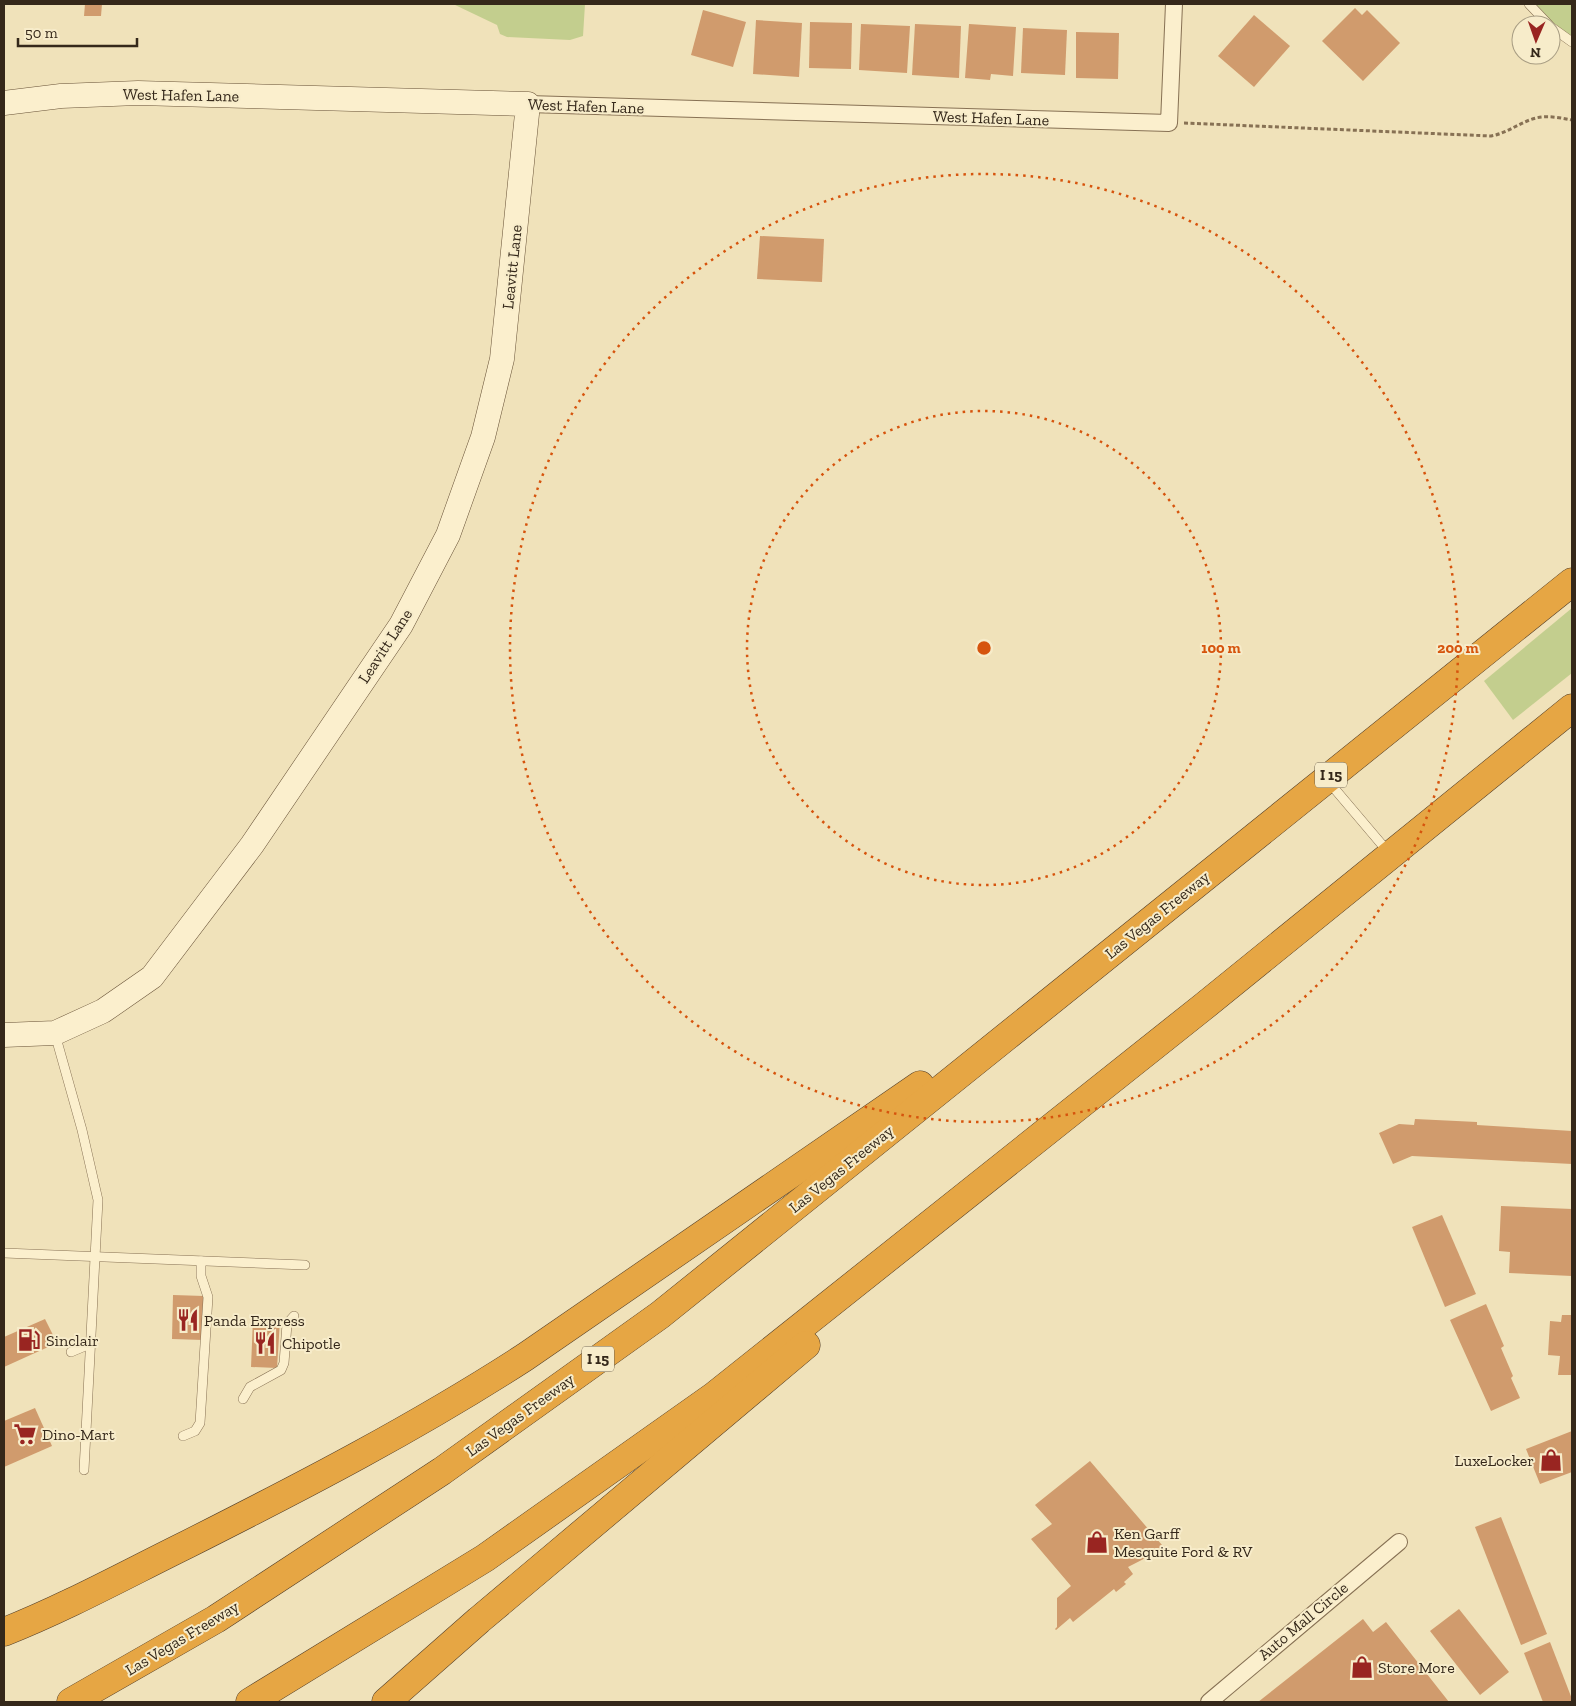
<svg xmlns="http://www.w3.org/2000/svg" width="1576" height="1706" font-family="'Zilla Slab',serif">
	<rect width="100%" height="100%" fill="#f0e2ba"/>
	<g fill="#c3ce8e">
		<polygon points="453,4 585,4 583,36 570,40 507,37 500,34 497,25"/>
		<polygon points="1535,4 1572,4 1572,37 1548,20"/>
		<polygon points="1572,608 1572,673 1513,720 1484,681"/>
	</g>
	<g fill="#d09b6d">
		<polygon points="85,4 102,4 101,16 84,16"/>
		<polygon points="1355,8 1362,15 1367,10 1400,43 1363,81 1322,41"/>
		<polygon points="703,10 746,22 733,67 691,55"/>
		<polygon points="1254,15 1290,46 1254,87 1218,56"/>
		<polygon points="756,20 802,23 799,77 753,74"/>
		<polygon points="810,22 852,23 851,69 809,68"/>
		<polygon points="861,24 910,26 907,73 859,70"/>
		<polygon points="915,24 961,26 959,78 912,75"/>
		<polygon points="969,24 1016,27 1013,76 991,74 990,80 965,78"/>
		<polygon points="1023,28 1067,30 1065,75 1021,73"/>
		<polygon points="1076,32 1119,33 1118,79 1076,78"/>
		<polygon points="760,236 824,239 822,282 757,279"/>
		<polygon points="1415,1119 1477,1122 1477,1125 1572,1131 1572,1164 1412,1156 1393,1164 1379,1133 1399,1124 1414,1125"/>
		<polygon points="1501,1206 1572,1209 1572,1276 1509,1273 1510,1252 1499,1251"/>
		<polygon points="1442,1215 1476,1294 1445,1307 1412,1227"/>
		<polygon points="173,1295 204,1296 203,1340 172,1339"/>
		<polygon points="1486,1304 1504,1346 1501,1348 1513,1376 1511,1378 1520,1398 1491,1411 1450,1320"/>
		<polygon points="1562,1315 1572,1315 1572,1375 1558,1375 1560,1356 1548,1355 1550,1321 1561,1322"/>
		<polygon points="45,1319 57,1343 4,1367 4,1337"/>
		<polygon points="253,1319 280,1320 277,1368 251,1367"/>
		<polygon points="35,1408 52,1446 4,1467 4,1421"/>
		<polygon points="1572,1431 1572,1472 1540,1484 1526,1449"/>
		<polygon points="1090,1461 1162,1545 1167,1547 1128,1567 1133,1574 1124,1582 1126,1584 1116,1592 1114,1589 1073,1622 1070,1618 1056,1630 1055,1629 1057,1627 1057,1598 1071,1586 1031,1539 1052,1524 1035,1505"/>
		<polygon points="1501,1517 1547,1634 1521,1645 1475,1527"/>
		<polygon points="1459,1609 1509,1672 1480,1695 1430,1631"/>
		<polygon points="1363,1619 1373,1632 1386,1622 1449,1702 1258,1702"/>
		<polygon points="1550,1642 1572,1699 1572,1702 1543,1702 1524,1653"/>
	</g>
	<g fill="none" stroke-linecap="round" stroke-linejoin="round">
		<defs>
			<g id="lane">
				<polyline points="1529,4 1549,25"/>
				<polyline points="1551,27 1572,42"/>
				<polyline points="1328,781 1389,853"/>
				<polyline points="55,1034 82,1130 98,1200 84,1470"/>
				<polyline points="4,1253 305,1265"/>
				<polyline points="71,1352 90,1344"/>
				<polyline points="243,1399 250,1387 281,1370 284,1363 287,1324 294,1316"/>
				<polyline points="183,1436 195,1431 200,1423 208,1297 201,1276 201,1261"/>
			</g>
			<g id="street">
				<polyline points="528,104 1169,123 1174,4"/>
				<polyline points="1209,1702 1399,1542"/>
			</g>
			<polyline id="secondary" points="4,103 61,96 138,93 528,104 502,359 483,437 448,535 401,625 252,845 152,977 103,1011 55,1033 4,1035"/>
			<g id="highway">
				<path d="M4,1632C67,1607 127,1574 188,1544C303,1486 417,1427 525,1357L920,1085"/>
				<polyline points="71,1702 216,1619 442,1471 660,1315 1572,582"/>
				<polyline points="250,1702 485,1558 714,1396 1203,1007 1572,708"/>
				<polyline points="386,1702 479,1620 806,1345"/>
			</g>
		</defs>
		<use href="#lane" stroke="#877154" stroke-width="10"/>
		<use href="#street" stroke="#877154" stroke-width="18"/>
		<use href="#secondary" stroke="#685237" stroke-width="25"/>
		<use href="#highway" stroke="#543f29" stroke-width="29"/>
		<path stroke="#877154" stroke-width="3" stroke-dasharray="4 2.5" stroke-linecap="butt" d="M1184,123L1491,136C1508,133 1520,122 1536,118C1548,115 1561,118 1572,120"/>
		<use href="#lane" stroke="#fbefcd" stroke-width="9"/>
		<use href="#street" stroke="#fbefcd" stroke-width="16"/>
		<use href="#secondary" stroke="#fbefcd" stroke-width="24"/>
		<use href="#highway" stroke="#e6a644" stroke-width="28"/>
	</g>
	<g fill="none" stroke="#d6540d" stroke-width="2.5" stroke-dasharray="2.5 5">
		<circle cx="984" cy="648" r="237"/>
		<circle cx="984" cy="648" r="474"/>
	</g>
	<defs>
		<symbol id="restaurant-bare" viewBox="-9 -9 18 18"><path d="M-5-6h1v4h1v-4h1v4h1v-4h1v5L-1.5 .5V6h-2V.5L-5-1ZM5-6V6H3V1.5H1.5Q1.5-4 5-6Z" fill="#992521" stroke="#f7ecca" stroke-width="2.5" paint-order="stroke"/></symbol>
		<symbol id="fuel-bare" viewBox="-9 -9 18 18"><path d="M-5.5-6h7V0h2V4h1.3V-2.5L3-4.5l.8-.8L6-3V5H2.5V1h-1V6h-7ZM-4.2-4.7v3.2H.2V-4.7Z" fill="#992521" stroke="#f7ecca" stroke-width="2.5" paint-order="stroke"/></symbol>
		<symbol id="supermarket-bare" viewBox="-9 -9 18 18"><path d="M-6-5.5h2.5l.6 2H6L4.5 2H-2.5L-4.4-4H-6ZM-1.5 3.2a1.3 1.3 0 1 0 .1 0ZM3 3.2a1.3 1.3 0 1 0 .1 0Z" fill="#992521" stroke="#f7ecca" stroke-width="2.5" paint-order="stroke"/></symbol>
		<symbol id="shop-bare" viewBox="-9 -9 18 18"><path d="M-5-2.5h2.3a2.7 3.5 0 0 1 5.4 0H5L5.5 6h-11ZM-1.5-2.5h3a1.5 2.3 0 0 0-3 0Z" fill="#992521" stroke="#f7ecca" stroke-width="2.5" paint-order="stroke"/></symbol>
	</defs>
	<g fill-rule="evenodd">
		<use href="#restaurant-bare" x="172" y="1304" width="32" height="32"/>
		<use href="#fuel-bare" x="13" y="1324" width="32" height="32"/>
		<use href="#restaurant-bare" x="249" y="1327" width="32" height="32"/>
		<use href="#supermarket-bare" x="9" y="1418" width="32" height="32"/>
		<use href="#shop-bare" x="1535" y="1444" width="32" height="32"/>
		<use href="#shop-bare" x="1081" y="1526" width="32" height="32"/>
		<use href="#shop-bare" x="1346" y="1651" width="32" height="32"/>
	</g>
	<g text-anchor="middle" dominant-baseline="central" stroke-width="4" stroke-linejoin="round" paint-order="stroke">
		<g fill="#f7ecca" stroke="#6f634f" stroke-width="1">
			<rect x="1315" y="762.5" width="32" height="25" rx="4"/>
			<rect x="582" y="1346.5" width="32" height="25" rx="4"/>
		</g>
		<g font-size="15" font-weight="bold" fill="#35281a">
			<text x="1331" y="775">I 15</text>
			<text x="598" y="1359">I 15</text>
		</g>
		<g font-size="16" fill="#35281a" stroke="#f7ecca">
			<text transform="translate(181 95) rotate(1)">West Hafen Lane</text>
			<text transform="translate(586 106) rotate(2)">West Hafen Lane</text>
			<text transform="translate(991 118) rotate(2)">West Hafen Lane</text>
			<text transform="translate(512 267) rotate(-84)">Leavitt Lane</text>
			<text transform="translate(385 646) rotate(-57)">Leavitt Lane</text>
			<text transform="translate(1157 915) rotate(-39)">Las Vegas Freeway</text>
			<text transform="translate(841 1169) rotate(-39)">Las Vegas Freeway</text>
			<text transform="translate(520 1415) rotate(-36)">Las Vegas Freeway</text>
			<text transform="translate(1303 1621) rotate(-40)">Auto Mall Circle</text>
			<text transform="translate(182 1638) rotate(-31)">Las Vegas Freeway</text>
		</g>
		<g font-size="16" fill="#35281a" stroke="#f7ecca" text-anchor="start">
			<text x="204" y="1320">Panda Express</text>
			<text x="46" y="1340">Sinclair</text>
			<text x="282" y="1343">Chipotle</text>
			<text x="42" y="1434">Dino-Mart</text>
			<text x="1534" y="1460" text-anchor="end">LuxeLocker</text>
			<text x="1114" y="1533">Ken Garff<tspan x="1114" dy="18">Mesquite Ford &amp; RV</tspan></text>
			<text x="1378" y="1667">Store More</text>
		</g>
	</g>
	<circle cx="984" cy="648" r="8" fill="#d6540d" stroke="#f7ecca" stroke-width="2.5"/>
	<g font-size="15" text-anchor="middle" font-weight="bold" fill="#d6540d" stroke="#f7ecca" stroke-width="4" stroke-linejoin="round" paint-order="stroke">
		<text x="1221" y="653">100 m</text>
		<text x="1458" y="653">200 m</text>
	</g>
	<rect width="1576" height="1706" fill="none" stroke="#35281a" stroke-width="10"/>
	<g transform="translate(1536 40) rotate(182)"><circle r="24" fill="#f7ecca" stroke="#a99e84"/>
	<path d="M0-4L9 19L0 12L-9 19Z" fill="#992521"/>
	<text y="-8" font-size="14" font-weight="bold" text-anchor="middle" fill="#35281a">N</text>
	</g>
	<path d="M18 38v8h119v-8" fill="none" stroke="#35281a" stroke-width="2.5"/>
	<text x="25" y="38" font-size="15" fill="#35281a" stroke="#f7ecca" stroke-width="4" paint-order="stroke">50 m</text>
</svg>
